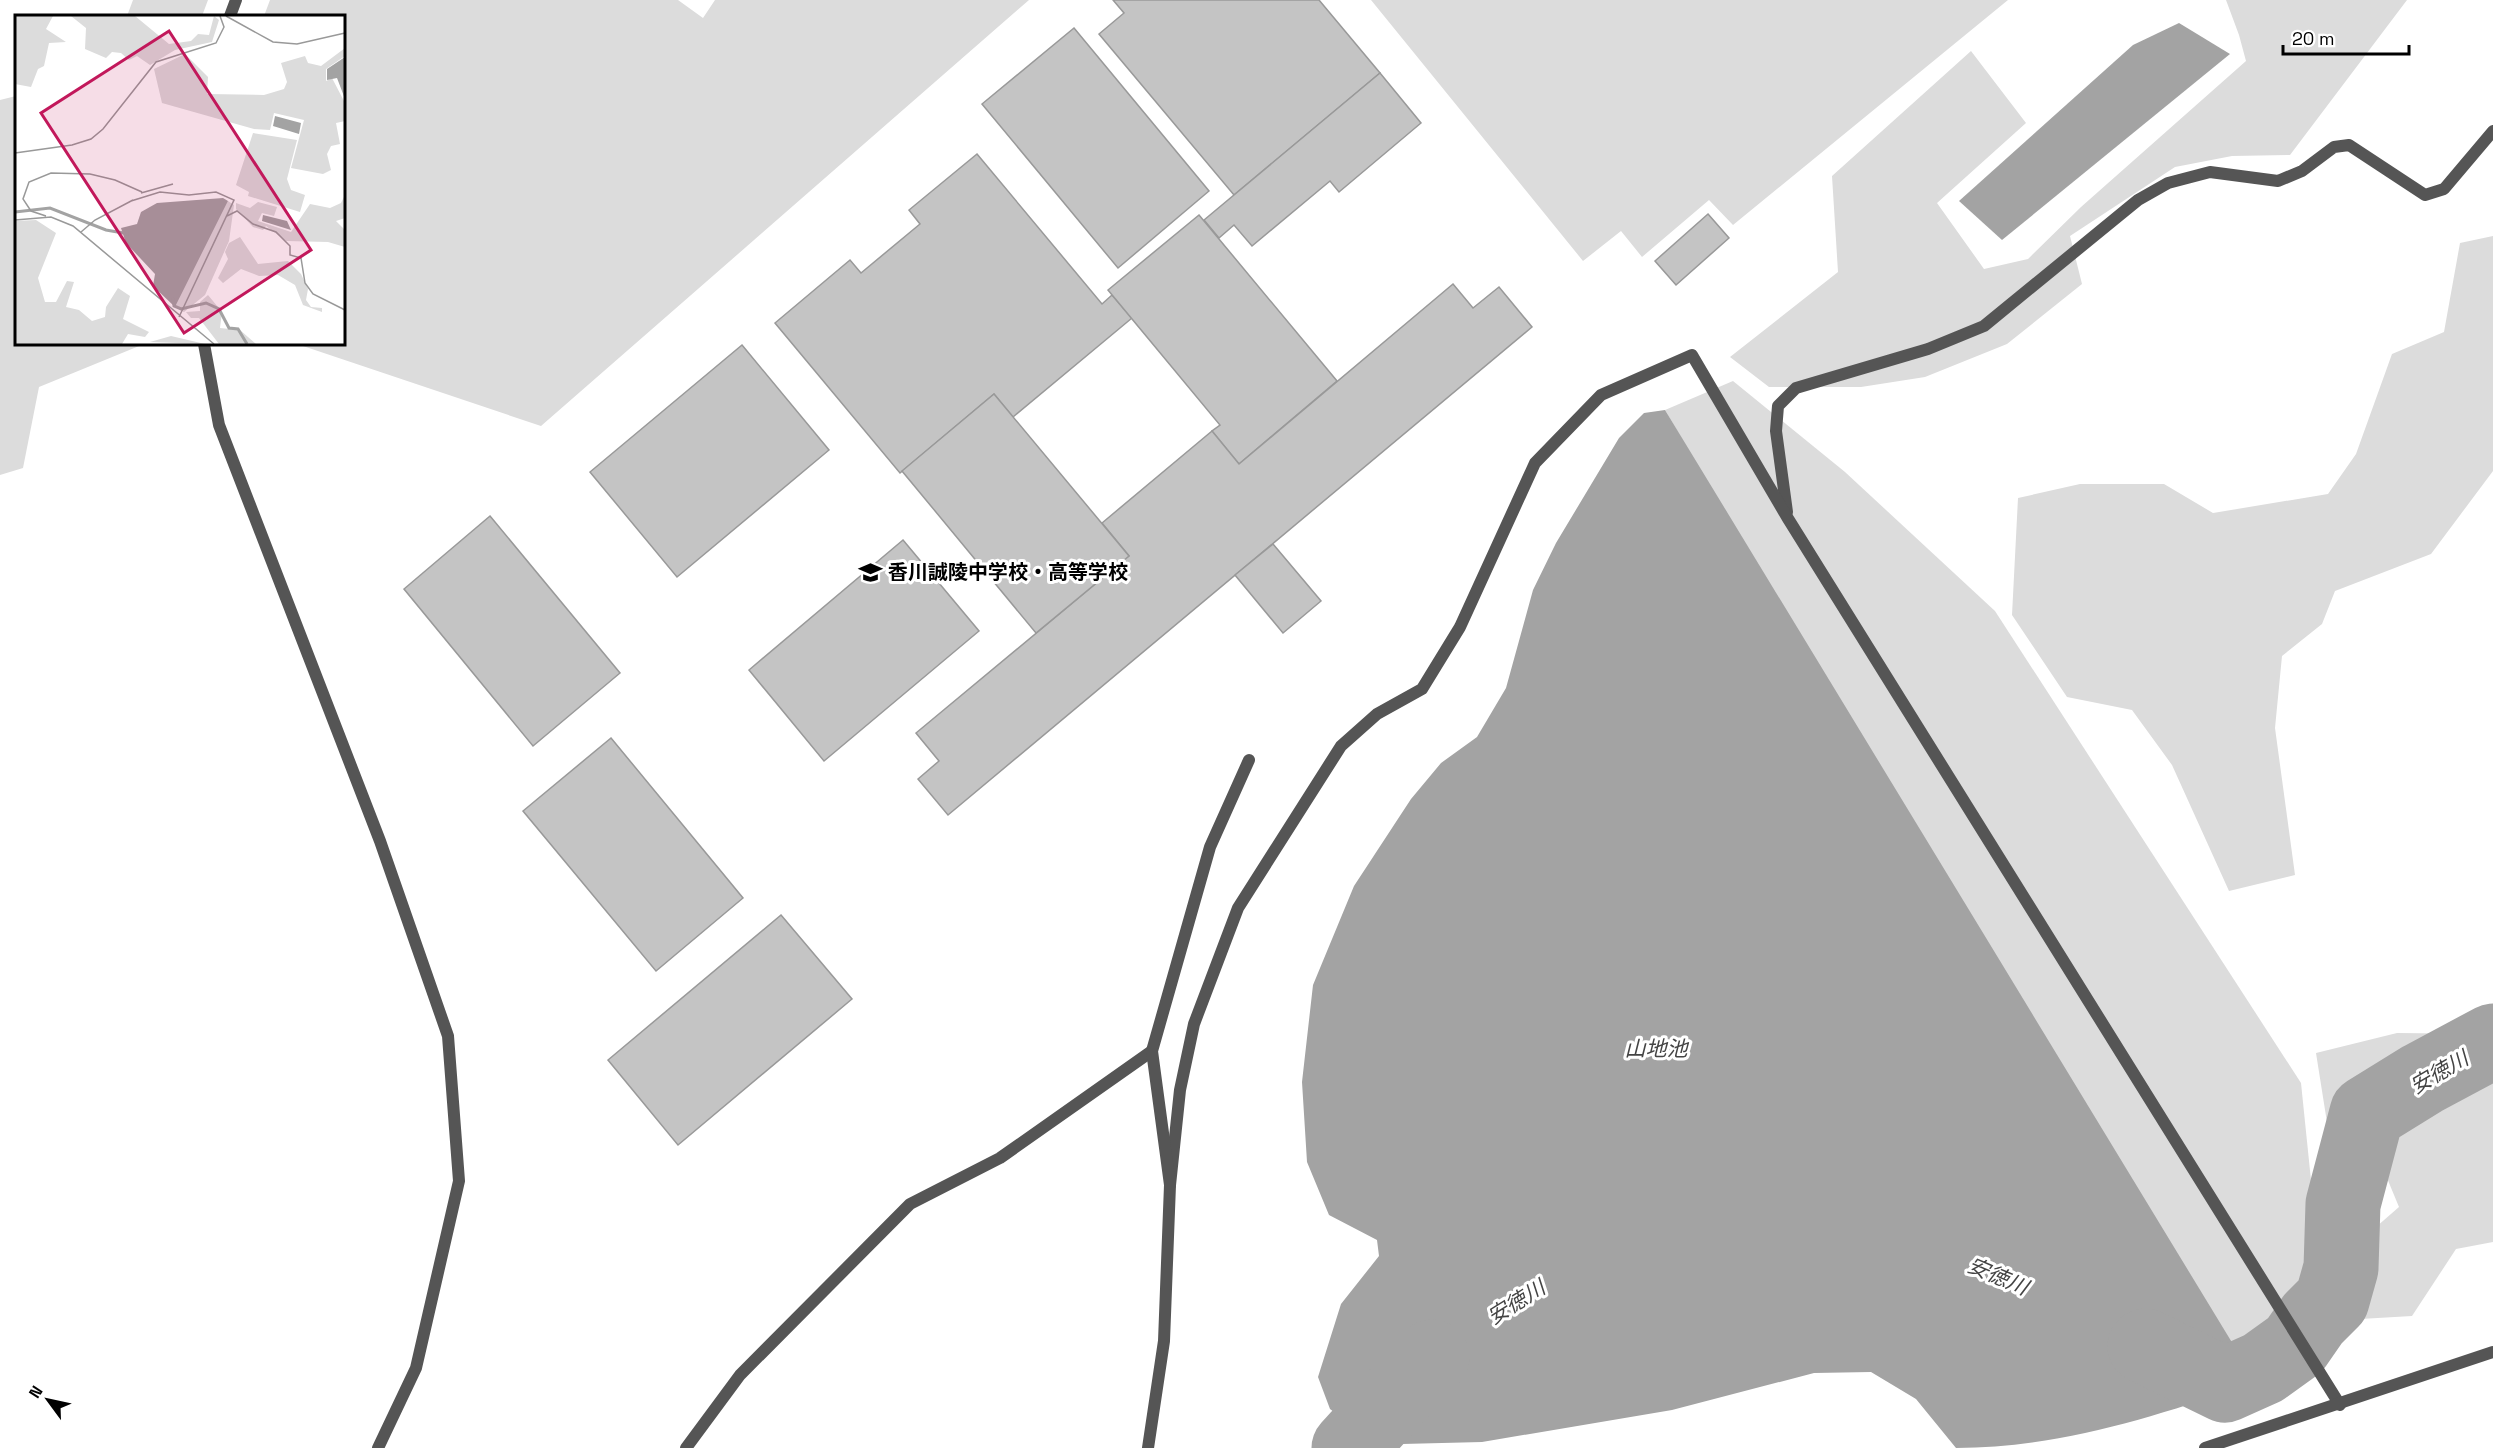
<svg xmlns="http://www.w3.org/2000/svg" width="2493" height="1448" font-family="'Space Grotesk','Noto Sans JP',sans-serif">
	<rect width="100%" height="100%" fill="#fff"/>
	<g fill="#dcdcdc">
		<polygon points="133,0 208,0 202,16 127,16"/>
		<polygon points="270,0 678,0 703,18 715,0 1029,0 541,426 297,344 344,344 344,16 264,16"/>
		<polygon points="1371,0 2008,0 1733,225 1709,200 1642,257 1621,231 1583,261"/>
		<polygon points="2226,0 2407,0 2290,155 2232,156 2175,167 2070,236 2082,284 2007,344 1925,377 1861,387 1769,387 1730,357 1838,272 1832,176 1971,51 2026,123 1937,203 1984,269 2028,259 2081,207 2246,61 2239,35"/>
		<polygon points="16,96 16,344 144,344 39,387 23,468 0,475 0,100"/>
		<polygon points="2493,236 2493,471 2431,554 2335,591 2322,624 2282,656 2275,728 2295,875 2229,891 2172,765 2132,710 2067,697 2012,615 2018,498 2080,484 2164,484 2213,513 2328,494 2356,454 2392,354 2444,332 2460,243"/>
		<polygon points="1733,381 1845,472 1995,611 2301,1083 2327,1336 2240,1387 1665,410"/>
		<polygon points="2397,1033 2493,1034 2493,1242 2456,1249 2412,1316 2343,1320 2360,1241 2399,1207 2382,1166 2332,1154 2316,1053"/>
	</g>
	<g fill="#a3a3a3">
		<polygon points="2179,23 2230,54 2002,240 1959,201 2133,45"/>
		<path d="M1665,410L2239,1354L2240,1387C2149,1419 2054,1448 1956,1448L1916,1399L1871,1372L1814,1373L1672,1410L1482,1442L1402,1444L1367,1437L1330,1409L1318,1377L1341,1304L1379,1256L1377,1240L1329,1215L1307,1162L1302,1082L1313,985L1354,886L1411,799L1441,763L1477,737L1506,688L1533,590L1556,543L1619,438L1644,413Z"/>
	</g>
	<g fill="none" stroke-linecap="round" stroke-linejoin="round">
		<g stroke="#a3a3a3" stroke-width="75">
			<polyline points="2145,1346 2225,1385 2263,1368 2295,1345 2313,1319 2332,1300 2341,1268 2343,1204 2367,1113 2422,1079 2493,1041"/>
			<polyline points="1349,1448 1432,1357"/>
		</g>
	</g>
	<g fill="#c4c4c4" stroke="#999" stroke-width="1.5">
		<polygon points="1113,0 1319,0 1380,73 1234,195 1099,34 1124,13"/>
		<polygon points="1074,28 1209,191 1118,268 982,104"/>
		<polygon points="1380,73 1421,123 1339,192 1330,181 1252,246 1234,225 1219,238 1204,220"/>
		<polygon points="977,154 1102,304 1112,295 1132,318 1013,417 994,394 900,473 775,323 850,260 861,273 920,224 909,210"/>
		<polygon points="1708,214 1729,238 1676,285 1655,261"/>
		<polygon points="1199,215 1337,381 1239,464 1212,431 1220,425 1108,290"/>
		<polygon points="1453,284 1473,308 1499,287 1532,327 948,815 918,779 939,761 916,733 1129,556 1102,523 1212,431 1239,464"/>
		<polygon points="742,345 829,450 677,577 590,472"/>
		<polygon points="994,394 1129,556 1036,633 902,471"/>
		<polygon points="490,516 620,673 533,746 404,589"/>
		<polygon points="903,540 979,631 824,761 749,670"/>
		<polygon points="1273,544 1321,601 1283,633 1235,575"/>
		<polygon points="611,738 743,898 656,971 523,811"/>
		<polygon points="781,915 852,999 678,1145 608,1060"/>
	</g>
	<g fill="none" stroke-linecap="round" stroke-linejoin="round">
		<g stroke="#555" stroke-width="12">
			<polyline points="230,16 236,0"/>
			<polyline points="204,344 219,425 380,841 448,1036 459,1181 416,1368 378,1448"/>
			<polyline points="1787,512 1776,431 1778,406 1796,388 1928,349 1984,326 2138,200 2168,183 2210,172 2278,181 2302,171 2334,147 2349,145 2425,195 2444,189 2493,131"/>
			<polyline points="1170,1185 1180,1090 1194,1024 1238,908 1341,746 1377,714 1422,689 1460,627 1535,463 1601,395 1692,355 1787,517 2340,1405"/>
			<polyline points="686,1448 740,1375 910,1204 1000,1158 1152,1051"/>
			<polyline points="1148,1448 1164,1341 1170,1185 1152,1051 1210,847 1249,760"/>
			<polyline points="2205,1448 2493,1352"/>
		</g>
	</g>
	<defs>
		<symbol id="school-bare" viewBox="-9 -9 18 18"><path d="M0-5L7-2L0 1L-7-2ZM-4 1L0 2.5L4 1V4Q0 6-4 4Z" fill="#000" stroke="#fff" stroke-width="2.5" paint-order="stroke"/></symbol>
	</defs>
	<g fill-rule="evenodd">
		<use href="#school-bare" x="854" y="556" width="33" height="33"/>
	</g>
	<g text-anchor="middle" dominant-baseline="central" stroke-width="6" stroke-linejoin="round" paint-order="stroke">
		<g font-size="20" font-weight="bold" fill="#000" stroke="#fff" text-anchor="start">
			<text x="888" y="572">香川誠陵中学校・高等学校</text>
		</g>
		<g font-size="21" font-style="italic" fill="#444" stroke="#fff">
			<text x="1656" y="1048">山地池</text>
			<text transform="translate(2439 1072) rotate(-30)">安徳川</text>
			<text transform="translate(1998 1276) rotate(23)">安徳川</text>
			<text transform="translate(1516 1302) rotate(-32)">安徳川</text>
		</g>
	</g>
	<g transform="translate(15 15)">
		<rect width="330" height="330" fill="#fff"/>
		<path d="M0,1H38L31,14L51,27L34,28L29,51L23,54L16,72L0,69ZM56,1H120L154,29L176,26L183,19L194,20L199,1L204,5L197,27L160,35L135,50L122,41L114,45L106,38L97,37L91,43L70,34L71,13ZM330,33V41L311,54V66L317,63L330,88V106L321,108L325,129L316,131L312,139L316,155L308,159L276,153L289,105L259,98L255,115L239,114L147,88L139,54L170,39L193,62L192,79L249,80L269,74L272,67L266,48L290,41L293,48L306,51ZM238,118L282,125L272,164L276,175L290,180L285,197L233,181L234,177L221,170ZM330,180V203L321,206L330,215V232L313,227L271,226L251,211L248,215L238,212L221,194V188L235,193L243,187L262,192L259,201L247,198L243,206L276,217L295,189L315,193L326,188ZM213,186L219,190L214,226L190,280L169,297L160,292ZM21,205L41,218L23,263L30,287H41L52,266L59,267L51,292L64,295L77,306L90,302L91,292L103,273L115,281L108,304L134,317L130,322L113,319L107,329H0V206ZM225,222L243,249L273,246L286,259L293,274L291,285L296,292L307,293V297L288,290L280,270L263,260L244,261L226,254L208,268L203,263L213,244L210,237L214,228ZM193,280L207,297L205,313L225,315L241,329H204L184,303H176L171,297L185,296V287ZM156,321L190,329L135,327Z" fill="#dcdcdc"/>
		<path d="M330,42V84L322,63L312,65V54ZM260,101L286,108L284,119L258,111ZM208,183L213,186L160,292L138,271L140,259L111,228L106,213L122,209L126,197L142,188ZM248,200L272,206L276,215L247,206Z" fill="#a3a3a3"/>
		<path fill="none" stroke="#a3a3a3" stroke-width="3" d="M0,197L35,193L91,215L114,219M158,283L159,291L166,294L191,288L204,294L214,313L223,314L232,329"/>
		<path fill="none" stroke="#999" stroke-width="1.5" d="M211,1L258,27L282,29L330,18M0,138L57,130L76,124L88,114L141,47L201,28L209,12L205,1M126,178L158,169M116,186L145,177L174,180L201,177L219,185L164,302M31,201L16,196L8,184L14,167L36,158L75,159L100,165L127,177M212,201L222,196L238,209L261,217L275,231V240L286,243L290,268L298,279L330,295M0,205L36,202L58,211L199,329M66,217L80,205L118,185"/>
		<path fill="#c2185b" fill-opacity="0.15" stroke="#c2185b" stroke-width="3" d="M154,16L296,235L169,318L26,98Z"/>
		<rect width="330" height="330" fill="none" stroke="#000" stroke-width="3"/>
	</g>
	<g transform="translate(48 1400) rotate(303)" stroke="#ffffff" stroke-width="4.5" paint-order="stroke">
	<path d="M0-4.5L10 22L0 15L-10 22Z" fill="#000000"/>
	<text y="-9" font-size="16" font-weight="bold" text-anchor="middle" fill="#000000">N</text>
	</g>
	<path d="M2283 45v9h126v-9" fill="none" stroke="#000000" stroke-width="3"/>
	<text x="2292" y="45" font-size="18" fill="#000000" stroke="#ffffff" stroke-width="4.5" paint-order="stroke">20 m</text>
</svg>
